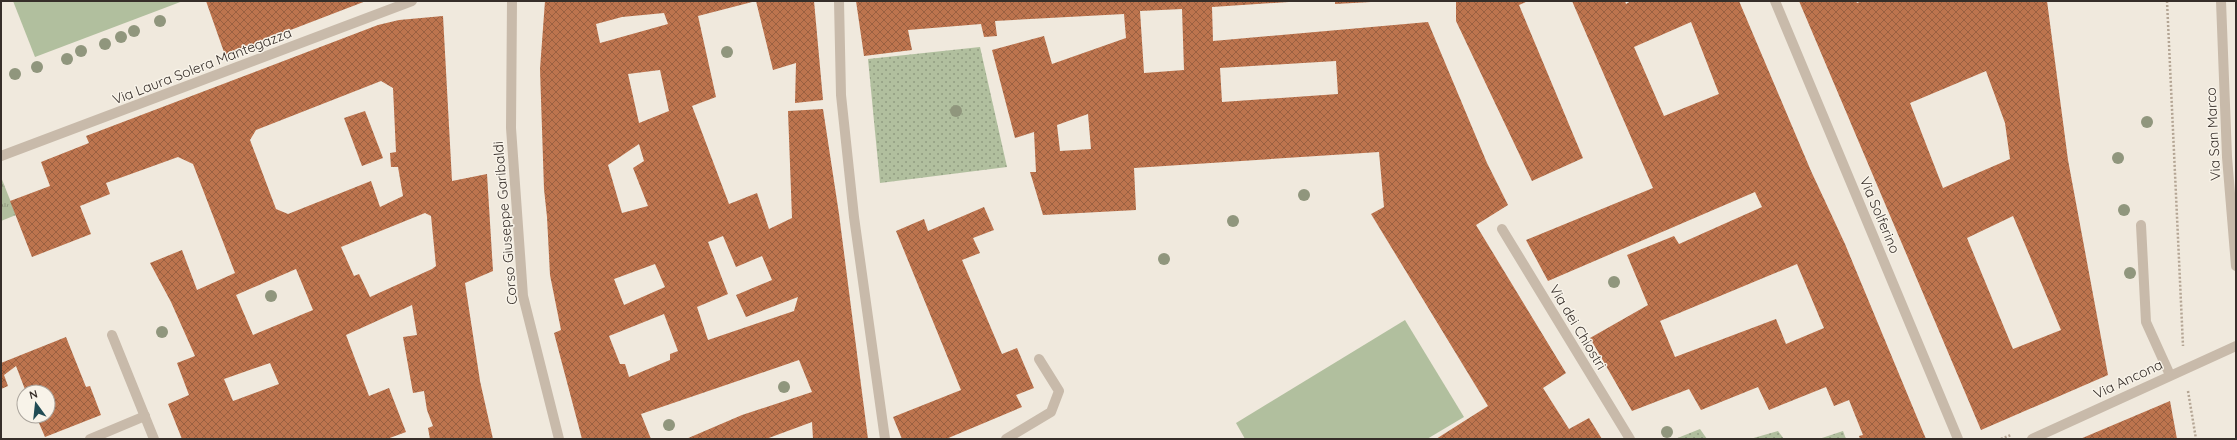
<svg xmlns="http://www.w3.org/2000/svg" width="2237" height="440" font-family="Quicksand,sans-serif">
	<defs>
		<pattern id="grass-tufts" width="24" height="20" patternUnits="userSpaceOnUse"><rect width="24" height="20" fill="#b1bf9e"/><path d="M3 7l-1-3M5 7V3M7 7l1-3M15 17l-1-3M17 17v-4M19 17l1-3" fill="none" stroke="#919c81"/></pattern>
		<pattern id="garden-dots" width="8" height="8" patternUnits="userSpaceOnUse"><rect width="8" height="8" fill="#b1bf9e"/><path d="M2 2h.1M6 6h.1" fill="none" stroke="#919c81" stroke-width="1.8" stroke-linecap="round"/></pattern>
		<pattern id="building-cross-hatch" width="8" height="8" patternUnits="userSpaceOnUse"><rect width="8" height="8" fill="#bd744e"/><path d="M0 0l8 8M0 8l8-8" fill="none" stroke="#9a6041"/></pattern>
	</defs>
	<rect width="100%" height="100%" fill="#f0e9dd"/>
	<polygon fill="url(#grass-tufts)" points="1,177 16,215 1,221"/>
	<g fill="#b1bf9e">
		<polygon points="13,1 183,1 35,57"/>
		<polygon points="1405,320 1464,417 1427,439 1245,439 1236,423"/>
	</g>
	<g fill="url(#garden-dots)">
		<polygon points="980,47 1007,167 880,183 868,59"/>
		<polygon points="1700,429 1707,439 1675,439"/>
		<polygon points="1778,431 1784,439 1750,439"/>
		<polygon points="1843,431 1846,439 1819,439"/>
	</g>
	<g fill="url(#building-cross-hatch)" fill-rule="evenodd">
		<polygon points="206,1 366,1 225,55"/>
		<path d="M545,1H756L698,16L716,97L692,106L729,204L757,193L769,229L792,218L788,111L823,109L839,214L868,439H813L812,422L766,439H686L742,415L812,392L799,360L641,414L651,439H582L554,333L561,330L550,275L547,217L544,189L540,69ZM664,13L668,24L600,43L596,24L622,17ZM660,70L669,111L639,123L628,74ZM639,144L644,161L633,168L648,206L622,213L608,165ZM723,236L736,267L762,256L772,280L736,295L746,317L798,297L794,311L708,340L697,307L728,294L708,242ZM655,264L665,287L624,305L614,279ZM664,314L678,351L670,354V360L629,377L625,364H620L609,336Z"/>
		<polygon points="756,1 814,1 823,100 795,103 796,63 773,70"/>
		<path d="M856,1H1304L1212,7L1213,41L1428,22L1487,163L1508,205L1476,225L1566,373L1543,388L1569,429L1589,418L1602,439H1436L1488,406L1371,214L1384,207L1379,152L1134,168L1136,210L1043,215L1030,172H1036L1034,132L1015,138L992,50L1044,36L1052,64L1126,38L1124,14L995,21L997,36L984,37L981,24L908,30L912,50L864,56ZM1182,9L1184,70L1144,73L1140,11ZM1336,61L1338,94L1222,102L1220,68ZM1088,114L1091,149L1060,151L1057,125Z"/>
		<polygon points="1335,1 1371,1 1371,2 1335,4"/>
		<polygon points="1456,1 1528,1 1519,5 1583,158 1532,181 1456,21"/>
		<path d="M1572,1H1625L1626,4L1631,1H1739L1811,171L1845,244L1926,439H1860L1859,436L1863,435L1849,400L1834,406L1826,387L1769,410L1758,387L1701,410L1689,389L1632,411L1590,338L1648,305L1627,255L1674,236L1679,244L1762,207L1755,192L1548,281L1526,240L1653,188ZM1691,22L1719,94L1664,116L1634,47ZM1797,264L1824,328L1786,344L1776,319L1675,357L1660,321Z"/>
		<path d="M1799,1H1856L1857,3L1862,1H2047L2068,160L2108,375L1981,430ZM1986,71L2005,123L2010,159L1943,188L1910,103ZM2013,216L2061,330L2013,349L1967,238Z"/>
		<path d="M443,16L452,181L487,174L493,271L465,283L480,381L493,439H430L428,428L433,426L427,410L424,391L413,393L403,337L417,335L412,305L346,335L369,396L389,388L406,432L387,439H182L168,404L189,395L177,363L195,356L171,302L150,263L182,250L197,290L235,273L193,164L178,157L106,183L110,194L80,206L91,234L32,257L10,201L50,186L41,162L89,143L86,136L378,25L399,20ZM381,81L393,88L396,152L390,153L391,167H398L403,196L380,207L371,181L288,214L276,209L250,140L256,130ZM425,213L431,216L436,266L432,269L370,297L359,274L354,276L341,247ZM296,269L313,310L253,335L236,295ZM270,363L279,384L233,401L224,379Z"/>
		<polygon points="365,111 383,158 362,166 344,118"/>
		<polygon points="984,207 994,230 973,238 980,253 962,260 1002,354 1017,348 1034,388 1016,395 1022,407 946,439 902,439 893,417 961,390 896,231 924,219 928,231"/>
		<polygon points="66,337 86,387 90,386 101,415 45,437 36,416 48,416 48,392 26,392 16,366 4,375 8,386 1,389 1,363"/>
		<polygon points="2170,401 2177,439 2080,439"/>
	</g>
	<g fill="none" stroke-linecap="round" stroke-linejoin="round">
		<g stroke="#b4a594" stroke-width="2.5" stroke-dasharray="2 2" stroke-linecap="butt">
			<polyline points="2167,1 2183,346"/>
			<polyline points="2188,391 2196,439"/>
			<polyline points="2001,439 2011,435"/>
		</g>
		<g stroke="#c8baaa" stroke-width="10">
			<polyline points="512,1 511,128 523,296 559,439"/>
			<polyline points="839,1 841,95 854,217 885,439"/>
			<polyline points="1775,1 1958,439"/>
			<polyline points="2221,1 2227,157 2236,266"/>
			<polyline points="1,156 412,1"/>
			<polyline points="2141,225 2146,322 2170,375"/>
			<polyline points="1502,229 1630,439"/>
			<polyline points="112,335 154,439"/>
			<polyline points="90,439 145,416"/>
			<polyline points="1006,439 1051,412 1059,391 1039,359"/>
			<polyline points="2032,439 2236,346"/>
		</g>
	</g>
	<g fill="#90967d">
		<circle cx="160" cy="21" r="6"/>
		<circle cx="134" cy="31" r="6"/>
		<circle cx="121" cy="37" r="6"/>
		<circle cx="105" cy="44" r="6"/>
		<circle cx="81" cy="51" r="6"/>
		<circle cx="727" cy="52" r="6"/>
		<circle cx="67" cy="59" r="6"/>
		<circle cx="37" cy="67" r="6"/>
		<circle cx="15" cy="74" r="6"/>
		<circle cx="956" cy="111" r="6"/>
		<circle cx="2147" cy="122" r="6"/>
		<circle cx="2118" cy="158" r="6"/>
		<circle cx="1304" cy="195" r="6"/>
		<circle cx="2124" cy="210" r="6"/>
		<circle cx="1233" cy="221" r="6"/>
		<circle cx="1164" cy="259" r="6"/>
		<circle cx="2130" cy="273" r="6"/>
		<circle cx="1614" cy="282" r="6"/>
		<circle cx="271" cy="296" r="6"/>
		<circle cx="162" cy="332" r="6"/>
		<circle cx="784" cy="387" r="6"/>
		<circle cx="669" cy="425" r="6"/>
		<circle cx="1667" cy="432" r="6"/>
	</g>
	<g text-anchor="middle" dominant-baseline="central" stroke-width="3" stroke-linejoin="round" paint-order="stroke">
		<g font-size="14" fill="#362e29" stroke="#f8f3e9">
			<text transform="translate(202 66) rotate(-21)">Via Laura Solera Mantegazza</text>
			<text transform="translate(2213 134) rotate(-93)">Via San Marco</text>
			<text transform="translate(1880 215) rotate(67)">Via Solferino</text>
			<text transform="translate(505 223) rotate(-95)">Corso Giuseppe Garibaldi</text>
			<text transform="translate(1578 327) rotate(59)">Via dei Chiostri</text>
			<text transform="translate(2128 379) rotate(-25)">Via Ancona</text>
		</g>
	</g>
	<rect width="2237" height="440" fill="none" stroke="#362e29" stroke-width="4"/>
	<g transform="translate(36 404) rotate(345)"><circle r="19" fill="#f8f3e9" stroke="#aaa49c"/>
	<path d="M0-3L7 15L0 10L-7 15Z" fill="#214c54"/>
	<text y="-6" font-size="11" font-weight="bold" text-anchor="middle" fill="#362e29">N</text>
	</g>
</svg>
